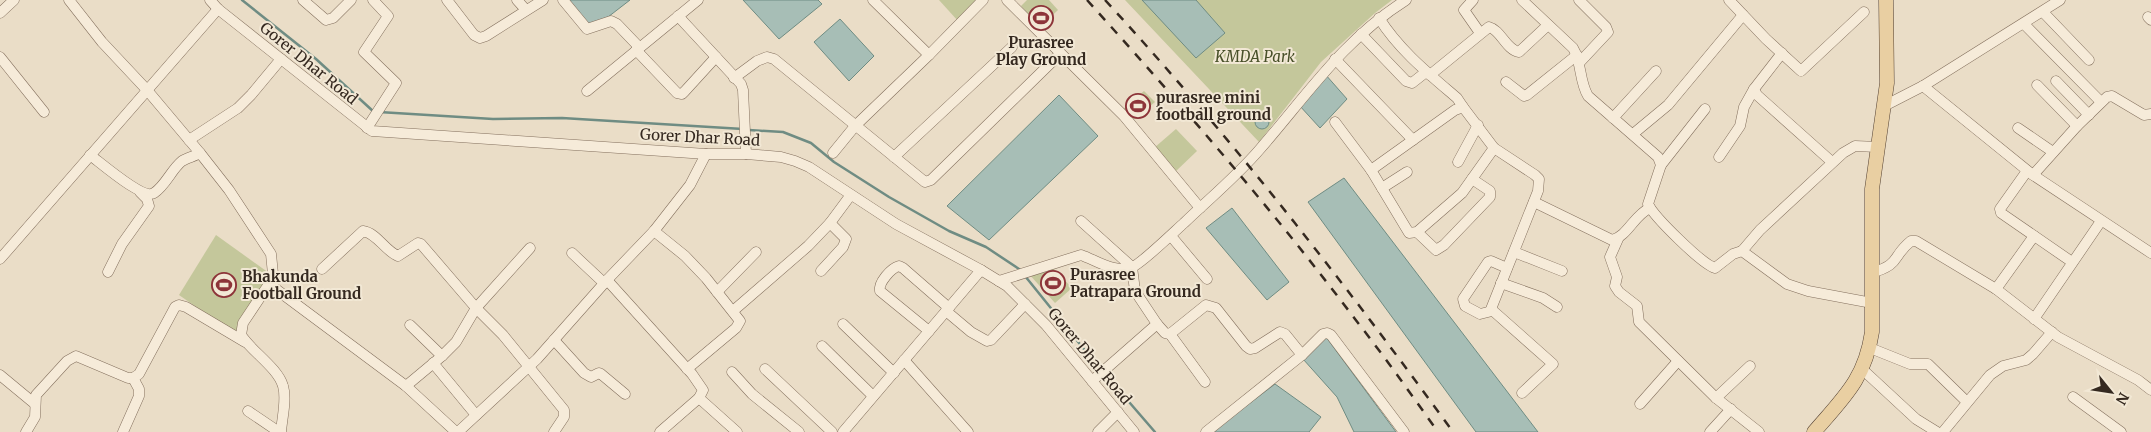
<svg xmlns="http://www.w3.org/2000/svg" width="2151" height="432" font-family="Merriweather,serif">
	<rect width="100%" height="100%" fill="#eaddc7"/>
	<g fill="#c4c79b">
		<polygon points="939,0 979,0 958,21"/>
		<polygon points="1027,0 1049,0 1058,10 1040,27 1021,6"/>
		<polygon points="1125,0 1392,0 1375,13 1321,62 1259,142"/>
		<polygon points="1144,91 1155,102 1132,121 1122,110"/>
		<polygon points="1176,129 1197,151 1175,172 1154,148"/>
		<polygon points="216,235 269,273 240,332 232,332 179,295"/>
		<polygon points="1052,267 1072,288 1055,303 1029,274"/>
	</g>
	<g fill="#a7beb6" stroke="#6f8c83">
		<polygon points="566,0 630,0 608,17 587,25"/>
		<polygon points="743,0 818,0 822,4 779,39"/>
		<polygon points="1142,0 1196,0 1225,33 1196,58"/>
		<polygon points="840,19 874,56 849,81 814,42"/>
		<polygon points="1325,74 1347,99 1320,128 1299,105"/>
		<polygon points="1059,95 1098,136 989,240 947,206"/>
		<circle cx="1262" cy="122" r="7"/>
		<polygon points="1344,178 1538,432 1476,432 1308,202"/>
		<polygon points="1232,208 1289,282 1267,300 1206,228"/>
		<polygon points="1326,337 1396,432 1354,432 1337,397 1303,359"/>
		<polygon points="1275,384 1321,417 1309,432 1212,432"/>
	</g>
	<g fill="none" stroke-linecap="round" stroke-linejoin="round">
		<g stroke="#6f8c83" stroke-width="2.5">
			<polyline points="242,0 316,59 374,112"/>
			<polyline points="379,112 493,119 562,118 743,129"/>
			<polyline points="749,130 783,132 811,143 834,162 889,197 949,231 986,247 1022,271"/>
			<polyline points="1025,276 1100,369"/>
			<polyline points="1104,373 1155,432"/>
		</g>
		<defs>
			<g id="minor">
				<path d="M69,0L102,42L147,90L200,153L229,190L271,254L273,274L269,284L243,323L241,335C251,351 278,368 283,386C287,399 282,418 281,432"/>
				<polyline points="210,0 218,9 372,131 706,154 746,154 781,157 795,161 809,167 896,224 981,270 1007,286 1046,325 1134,432"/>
				<polyline points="303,0 326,20 333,18 351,0"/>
				<polyline points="447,0 474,35 480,38 486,36 543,0"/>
				<polyline points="517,0 526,10"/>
				<polyline points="563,0 587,29 611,21 617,24 639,47"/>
				<polyline points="873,0 929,55"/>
				<polyline points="1007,0 1124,116 1200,208"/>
				<polyline points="1473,0 1464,10 1480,33"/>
				<path d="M1522,0L1573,48C1582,63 1579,81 1588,96L1658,157L1661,165L1648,204C1654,217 1702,264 1715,268L1733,254L1742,251L1787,284L1808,291L1872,303"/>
				<polyline points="1729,0 1766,39 1801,71 1864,12"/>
				<polyline points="2043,12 2089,60"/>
				<polyline points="0,13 14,0"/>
				<polyline points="678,16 741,84 743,90 746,154"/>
				<polyline points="2148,17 2151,20"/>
				<path d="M1379,18C1399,50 1429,74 1457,98L1463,107"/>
				<polyline points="2024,24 2101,102"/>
				<polyline points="1361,34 1406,81 1412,83 1426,72"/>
				<polyline points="636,50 677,93 682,94 685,91 716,57"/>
				<polyline points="1782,53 1754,89 1757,95 1832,162"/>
				<polyline points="0,57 44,112"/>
				<polyline points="1335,59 1413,140"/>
				<polyline points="1579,63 1608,32 1606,27 1579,0"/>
				<path d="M1430,75L1489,27C1501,30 1506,50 1519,52L1548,25"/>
				<polyline points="734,78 757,61 767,57 774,59 925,182 931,180 1060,54"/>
				<polyline points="2056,81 2089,115"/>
				<polyline points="1506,82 1524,96 1527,95 1577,55"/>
				<polyline points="2037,85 2077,126"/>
				<polyline points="1923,86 2033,175 2151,253"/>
				<polyline points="587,91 698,0"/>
				<polyline points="1884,106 1923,86 2060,0"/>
				<polyline points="1613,118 1656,71"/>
				<polyline points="1335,122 1371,170 1409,233 1417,232 1462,193 1494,148"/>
				<polyline points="367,128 396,83 364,52 388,16 373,0"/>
				<polyline points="2018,128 2053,152"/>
				<polyline points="1633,134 1668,105 1743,15"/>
				<polyline points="189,140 238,108 251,95 281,59"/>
				<polyline points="833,153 855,126 929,55 983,0"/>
				<path d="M90,155C101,163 143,200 154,193C166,185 171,170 182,161C187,158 195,156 200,153"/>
				<polyline points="894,157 1012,47"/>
				<polyline points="1719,157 1740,126 1744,107 1754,89"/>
				<polyline points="1458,162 1478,125"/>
				<polyline points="1661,165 1705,109"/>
				<polyline points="1371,170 1455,110 1463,107 1494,148 1535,175 1539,179 1538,191 1491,309 1553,364 1522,393"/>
				<polyline points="2027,171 2000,209 2001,213 2072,262"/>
				<polyline points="2033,175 2077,126 2107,97 2112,96 2144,115 2151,114"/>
				<polyline points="1382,188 1407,172"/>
				<path d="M1534,202L1612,240C1628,236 1634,215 1650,208"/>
				<polyline points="1081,221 1132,267 1135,291 1157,324 1092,381"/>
				<polyline points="654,231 685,256 706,278 740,321 736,328 687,369"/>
				<polyline points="1417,232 1436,250 1444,245 1490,197 1490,191 1472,179"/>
				<polyline points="1171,236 1207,279"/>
				<polyline points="1618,239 1610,257 1617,277 1615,286 1619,292 1637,306 1639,322 1716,398 1759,432"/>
				<polyline points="1742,251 1760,230 1843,153 1855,146 1878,147"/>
				<polyline points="1514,252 1562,271"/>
				<polyline points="572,253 604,283"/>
				<polyline points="0,259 218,9"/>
				<path d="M322,269L363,231C377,233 385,251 398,256L418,243L421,244L476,308L503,335L564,410V417L554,432"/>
				<polyline points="821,271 843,247 846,239 830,223"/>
				<polyline points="108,272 122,244 149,206 147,199 140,192"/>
				<path d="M1871,273C1902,264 1891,257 1911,241H1916L1996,289L2058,337L2138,380L2151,390"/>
				<polyline points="607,280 692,374 703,390 699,398 660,432"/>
				<path d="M999,281L1081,255C1096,260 1114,274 1132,267C1140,265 1175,231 1184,223C1209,199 1237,176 1260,149C1307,95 1344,39 1406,0"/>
				<polyline points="1501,283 1543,298 1557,307"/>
				<polyline points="269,284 406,386 456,432"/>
				<polyline points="1996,289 2034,236"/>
				<polyline points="717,292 756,252"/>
				<polyline points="733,311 808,246 830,223 850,196"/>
				<polyline points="946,311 971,332 987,341 991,340 1025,304"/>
				<polyline points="1492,311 1480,314 1465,306 1463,299 1488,262 1491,261 1507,268"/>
				<polyline points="2034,319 2101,221"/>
				<polyline points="843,324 894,373"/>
				<polyline points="1157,324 1165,333 1170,334 1206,305 1216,308 1246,346 1250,349 1255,348 1280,332 1285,334 1302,355 1323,334 1327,333 1331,335 1404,432"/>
				<polyline points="410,325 442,356"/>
				<path d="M929,331L880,291C878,283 891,268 899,266L903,268L949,308"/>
				<polyline points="1170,334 1205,382"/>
				<polyline points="554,340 584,373 591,377 599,373 601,374 625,394"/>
				<polyline points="822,346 873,396"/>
				<polyline points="1870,348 1910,364 1928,364 1967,402"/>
				<polyline points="904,360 968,432"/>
				<polyline points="433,363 476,415"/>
				<polyline points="765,369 832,432"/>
				<polyline points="1862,369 1916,419 1937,432"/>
				<polyline points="732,372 752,394 799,432"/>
				<polyline points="0,375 35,404"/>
				<polyline points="406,386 442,356 456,342 476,308 530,248"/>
				<polyline points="2073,397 2121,432"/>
				<polyline points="699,398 737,432"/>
				<polyline points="1716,398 1750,366"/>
				<polyline points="1640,404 1678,361"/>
				<polyline points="248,411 279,432"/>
				<polyline points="26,432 35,417 36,395 67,361 76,356 128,378 133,378 139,374 175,307 179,305 186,307 245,342"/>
				<polyline points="123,432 139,396 139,389 133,378"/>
				<polyline points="458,432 537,359 607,280 654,231 690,185 706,154"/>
				<polyline points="843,432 981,270"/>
				<polyline points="1098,432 1118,412"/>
				<polyline points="1206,432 1302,355"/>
				<polyline points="1710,432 1731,409"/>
				<polyline points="1943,432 1990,375 2003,366 2026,360 2033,354 2052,332"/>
			</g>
			<path id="major" d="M1814,432C1844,397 1865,379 1872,332V189L1887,83L1886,0"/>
		</defs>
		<use href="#minor" stroke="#84705e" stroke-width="11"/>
		<use href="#major" stroke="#523f31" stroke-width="15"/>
		<use href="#minor" stroke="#f6ebd9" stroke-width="10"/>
		<use href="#major" stroke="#e9cfa2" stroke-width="14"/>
		<g stroke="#352920" stroke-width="2.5" stroke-dasharray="9 9" stroke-linecap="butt">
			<path d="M1087,0C1180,103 1271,208 1355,319C1384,356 1411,394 1438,432"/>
			<path d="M1105,0C1231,137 1344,282 1453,432"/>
		</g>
	</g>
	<defs>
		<symbol id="stadium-ring" viewBox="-11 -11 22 22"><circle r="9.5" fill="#f2e8d5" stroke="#8d3439" stroke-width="1.5"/><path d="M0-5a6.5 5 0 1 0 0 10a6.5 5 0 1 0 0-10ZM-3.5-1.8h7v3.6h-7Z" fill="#8d3439"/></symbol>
	</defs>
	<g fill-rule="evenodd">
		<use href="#stadium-ring" x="1027" y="4" width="28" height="28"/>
		<use href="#stadium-ring" x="1124" y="92" width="28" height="28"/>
		<use href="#stadium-ring" x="1039" y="269" width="28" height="28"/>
		<use href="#stadium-ring" x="210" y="271" width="28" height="28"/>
	</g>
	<g text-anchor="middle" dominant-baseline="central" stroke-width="4" stroke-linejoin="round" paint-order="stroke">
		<g font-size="15" font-weight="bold" fill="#352920" stroke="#f2e8d5" text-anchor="start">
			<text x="1041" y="42" text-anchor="middle">Purasree<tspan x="1041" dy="17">Play Ground</tspan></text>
			<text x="1156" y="97">purasree mini<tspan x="1156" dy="17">football ground</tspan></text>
			<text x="1070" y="274">Purasree<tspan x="1070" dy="17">Patrapara Ground</tspan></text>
			<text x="242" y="276">Bhakunda<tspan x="242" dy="17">Football Ground</tspan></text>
		</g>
		<g font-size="15" font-style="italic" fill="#485029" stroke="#f2e8d5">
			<text x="1255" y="56">KMDA Park</text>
		</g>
		<g font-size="15" fill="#352920" stroke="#f2e8d5">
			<text transform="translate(309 63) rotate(39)">Gorer Dhar Road</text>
			<text transform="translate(700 137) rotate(3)">Gorer Dhar Road</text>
			<text transform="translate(1090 356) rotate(50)">Gorer Dhar Road</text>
		</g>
	</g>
	<g transform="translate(2111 392) rotate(120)" stroke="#f2e8d5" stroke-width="4" paint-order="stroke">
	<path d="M0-4L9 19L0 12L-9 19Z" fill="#352920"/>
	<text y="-8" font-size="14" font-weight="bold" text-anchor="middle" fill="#352920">N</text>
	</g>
</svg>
